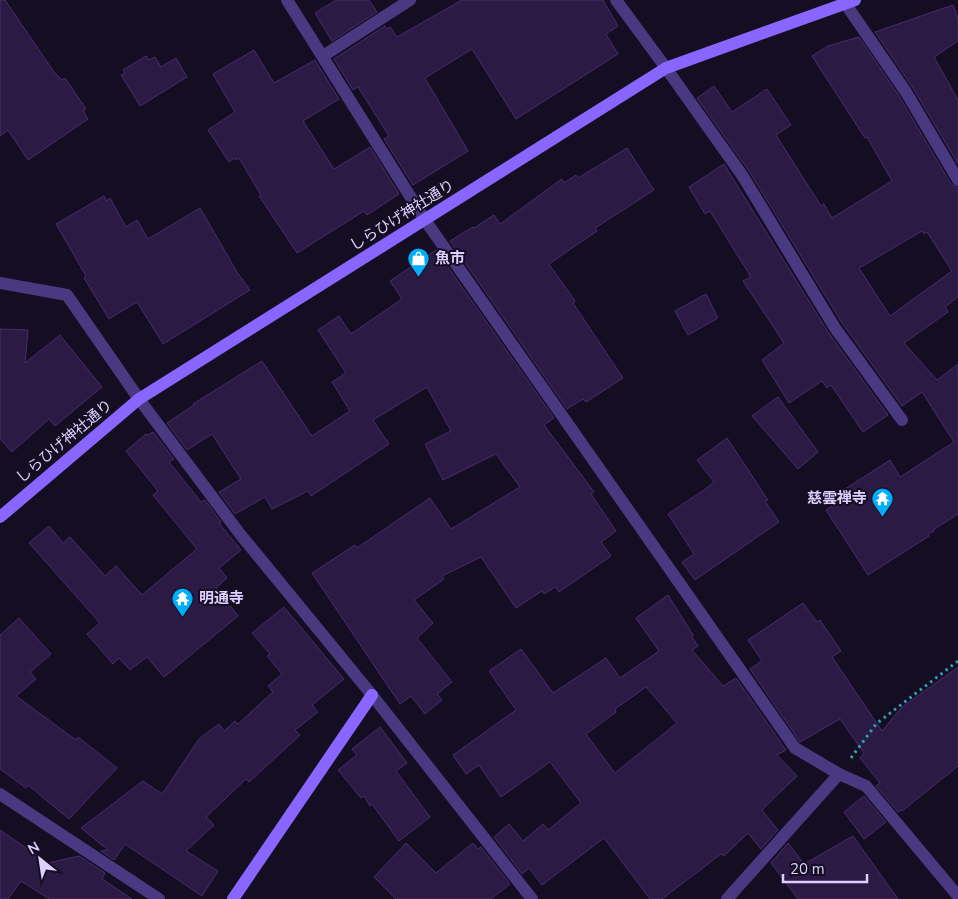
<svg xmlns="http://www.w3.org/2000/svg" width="958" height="899" font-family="'Nunito Sans','Noto Sans JP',sans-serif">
	<rect width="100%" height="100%" fill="#150e22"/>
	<g fill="#2b1a43" stroke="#472c6f" fill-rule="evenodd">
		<polygon points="0,0 5,0 54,72 62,80 65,78 86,109 83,111 88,119 28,160 8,130 0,136"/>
		<polygon points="336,0 369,0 377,12 332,41 315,13"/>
		<polygon points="462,0 603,0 618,26 606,34 618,54 516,119 472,49 425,78 468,151 413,185 384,139 389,136 358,87 353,90 334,59 385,26 387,29 390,27 397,37"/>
		<polygon points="953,5 958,18 958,41 934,57 958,100 958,164 913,88 875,32"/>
		<path d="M859,37L899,96L951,184L958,188V297L945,307L948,312L904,343L937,380L958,364V514L933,530L934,531L928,534L929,536L868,575L826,510L843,499L839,493L890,460L900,477L954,442L922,392L902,406L842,323L749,171L697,98L714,86L732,112L767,89L791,125L776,135L821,206L824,204L832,218L892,181L867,137L865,138L812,56L828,46ZM922,231L924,234L927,232L952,271L890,316L859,268Z"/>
		<polygon points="254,50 274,83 315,60 339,99 303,121 334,169 370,147 399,194 367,215 364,211 297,253 259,196 261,195 239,158 236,160 234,158 229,162 208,130 235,112 213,74"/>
		<polygon points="146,56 149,60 155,57 161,67 176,58 187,77 140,106 121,75 125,73 123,70"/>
		<polygon points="627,148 654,190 595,228 597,231 549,264 575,301 573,303 623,378 586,402 583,399 567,409 450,241 473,227 474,228 494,215 500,224 562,179 564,183 576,175 578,178"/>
		<polygon points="724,164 828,332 888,415 863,432 831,385 827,388 822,381 789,403 762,360 784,343 743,281 751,277 710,211 705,214 689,187"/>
		<polygon points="104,196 106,201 110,198 126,227 137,220 148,239 200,208 237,272 250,290 163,344 137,302 109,319 84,278 86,276 56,224"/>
		<polygon points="436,250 554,418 544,425 594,492 591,494 616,531 601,542 611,556 559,592 555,587 544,594 542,591 516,608 481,557 442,576 444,579 414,600 433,623 417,638 452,682 437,694 442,700 425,714 411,696 400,704 312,573 355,545 357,548 430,498 451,529 520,487 496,454 443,480 425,444 451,431 427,387 373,420 389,444 311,496 308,491 272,509 265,497 235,514 219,492 241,479 212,434 187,450 167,423 194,405 193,404 262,361 312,436 350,411 332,382 346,373 318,330 339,316 351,334 402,299 390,281"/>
		<polygon points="706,294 718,318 688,335 675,311"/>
		<polygon points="0,329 28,330 25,363 60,335 102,387 55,426 49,419 12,452 0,439"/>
		<polygon points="778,397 818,452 798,469 752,416"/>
		<polygon points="153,432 174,459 169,462 201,502 205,500 221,522 219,523 241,550 219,568 227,578 216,588 238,616 164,677 147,657 130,670 119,658 113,664 87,634 100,623 29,543 49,526 63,543 70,537 105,576 116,566 142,595 197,549 153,495 158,491 126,451 146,434 148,435"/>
		<polygon points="727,438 768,500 765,501 779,522 695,580 682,562 694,554 668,514 704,490 714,482 697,460"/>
		<path d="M668,595L693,635L692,637L698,646L692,650L723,686L736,678L786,750L777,755L797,776L762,810L778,830L761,849L748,833L724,856L721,854L662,899H650L604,838L542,885L529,868L522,874L494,837L509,824L523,841L543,824L548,830L581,803L550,762L501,797L479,765L466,774L453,755L516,710L489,671L521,649L553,693L606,658L620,678L659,651L636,618ZM646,687L677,723L615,773L586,734L616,712L615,709Z"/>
		<polygon points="803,603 817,622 820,620 841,651 832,657 882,731 901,708 958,667 958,766 902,811 901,810 898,812 876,786 880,783 860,758 864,753 840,719 800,742 750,669 762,661 748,640"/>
		<polygon points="284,607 344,679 312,705 318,712 295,730 300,735 249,782 246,779 206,817 214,825 186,851 218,871 202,896 125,844 114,860 101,851 108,850 81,828 143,781 162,794 199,739 219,724 224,731 235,721 238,724 273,692 268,686 282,674 267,656 270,654 252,633"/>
		<polygon points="19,618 51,654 30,672 36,679 16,696 76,740 78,737 117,768 69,819 28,785 26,788 0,769 0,635"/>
		<polygon points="380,727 407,763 396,771 430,817 399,841 372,804 370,806 364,796 361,798 338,770 357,755 352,749"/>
		<polygon points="864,796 886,822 864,839 844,812"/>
		<polygon points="0,830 48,863 79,856 105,873 102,879 132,899 49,899 21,881 8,899 0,899"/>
		<polygon points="853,836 898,899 798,899 771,863 788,843 804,864"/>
		<polygon points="406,843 436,873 473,843 478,849 481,847 510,884 491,899 396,899 374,877"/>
	</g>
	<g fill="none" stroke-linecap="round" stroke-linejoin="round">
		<polyline stroke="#2ea0b4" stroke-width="3" stroke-dasharray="2.5 4" stroke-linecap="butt" points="851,758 876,724 958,661"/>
		<g stroke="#4a3881" stroke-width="12">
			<polyline points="287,0 425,220 795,748 839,774 866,786 958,896"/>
			<polyline points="616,0 666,68 742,175 835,328 902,420"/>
			<polyline points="843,0 906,92 958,180"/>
			<polyline points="323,56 410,0"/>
			<polyline points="0,283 67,295 139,399 240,534 372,695 532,899"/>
			<polyline points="0,794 159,899"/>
			<polyline points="727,899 839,774"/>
		</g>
		<g stroke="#8966ff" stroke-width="12">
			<polyline points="0,517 139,399 666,68 855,0"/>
			<polyline points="233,899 372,695"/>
		</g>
	</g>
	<defs>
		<symbol id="shop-pin" viewBox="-11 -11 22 30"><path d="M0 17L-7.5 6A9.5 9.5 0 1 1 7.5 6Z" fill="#00adfa" stroke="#150e22"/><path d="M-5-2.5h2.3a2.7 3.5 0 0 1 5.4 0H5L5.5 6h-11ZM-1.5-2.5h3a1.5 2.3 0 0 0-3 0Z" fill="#fff"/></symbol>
		<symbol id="temple-pin" viewBox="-11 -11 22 30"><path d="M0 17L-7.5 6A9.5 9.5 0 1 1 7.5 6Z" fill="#00adfa" stroke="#150e22"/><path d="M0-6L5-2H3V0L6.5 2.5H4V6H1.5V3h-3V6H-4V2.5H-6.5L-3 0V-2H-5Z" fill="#fff"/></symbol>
	</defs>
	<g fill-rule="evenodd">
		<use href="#shop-pin" x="406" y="246" width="25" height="34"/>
		<use href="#temple-pin" x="870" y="486" width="25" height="34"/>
		<use href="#temple-pin" x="170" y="586" width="25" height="34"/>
	</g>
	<g text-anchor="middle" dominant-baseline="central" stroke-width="4" stroke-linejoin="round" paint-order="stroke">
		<g font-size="15" fill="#decfff" stroke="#150e22">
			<text transform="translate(402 215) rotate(-32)">しらひげ神社通り</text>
			<text transform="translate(64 441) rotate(-40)">しらひげ神社通り</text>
		</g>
		<g font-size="15" font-weight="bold" fill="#decfff" stroke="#150e22" text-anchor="start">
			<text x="435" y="258">魚市</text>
			<text x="867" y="498" text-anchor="end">慈雲禅寺</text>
			<text x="199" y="598">明通寺</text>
		</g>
	</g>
	<g transform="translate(40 859) rotate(330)" stroke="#150e22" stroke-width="4" paint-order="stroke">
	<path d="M0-4L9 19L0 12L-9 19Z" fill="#decfff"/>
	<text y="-8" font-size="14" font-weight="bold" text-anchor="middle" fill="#decfff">N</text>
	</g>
	<path d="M783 874v8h84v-8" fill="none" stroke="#decfff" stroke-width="2.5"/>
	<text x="790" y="874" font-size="15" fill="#decfff" stroke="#150e22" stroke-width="4" paint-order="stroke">20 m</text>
</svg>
